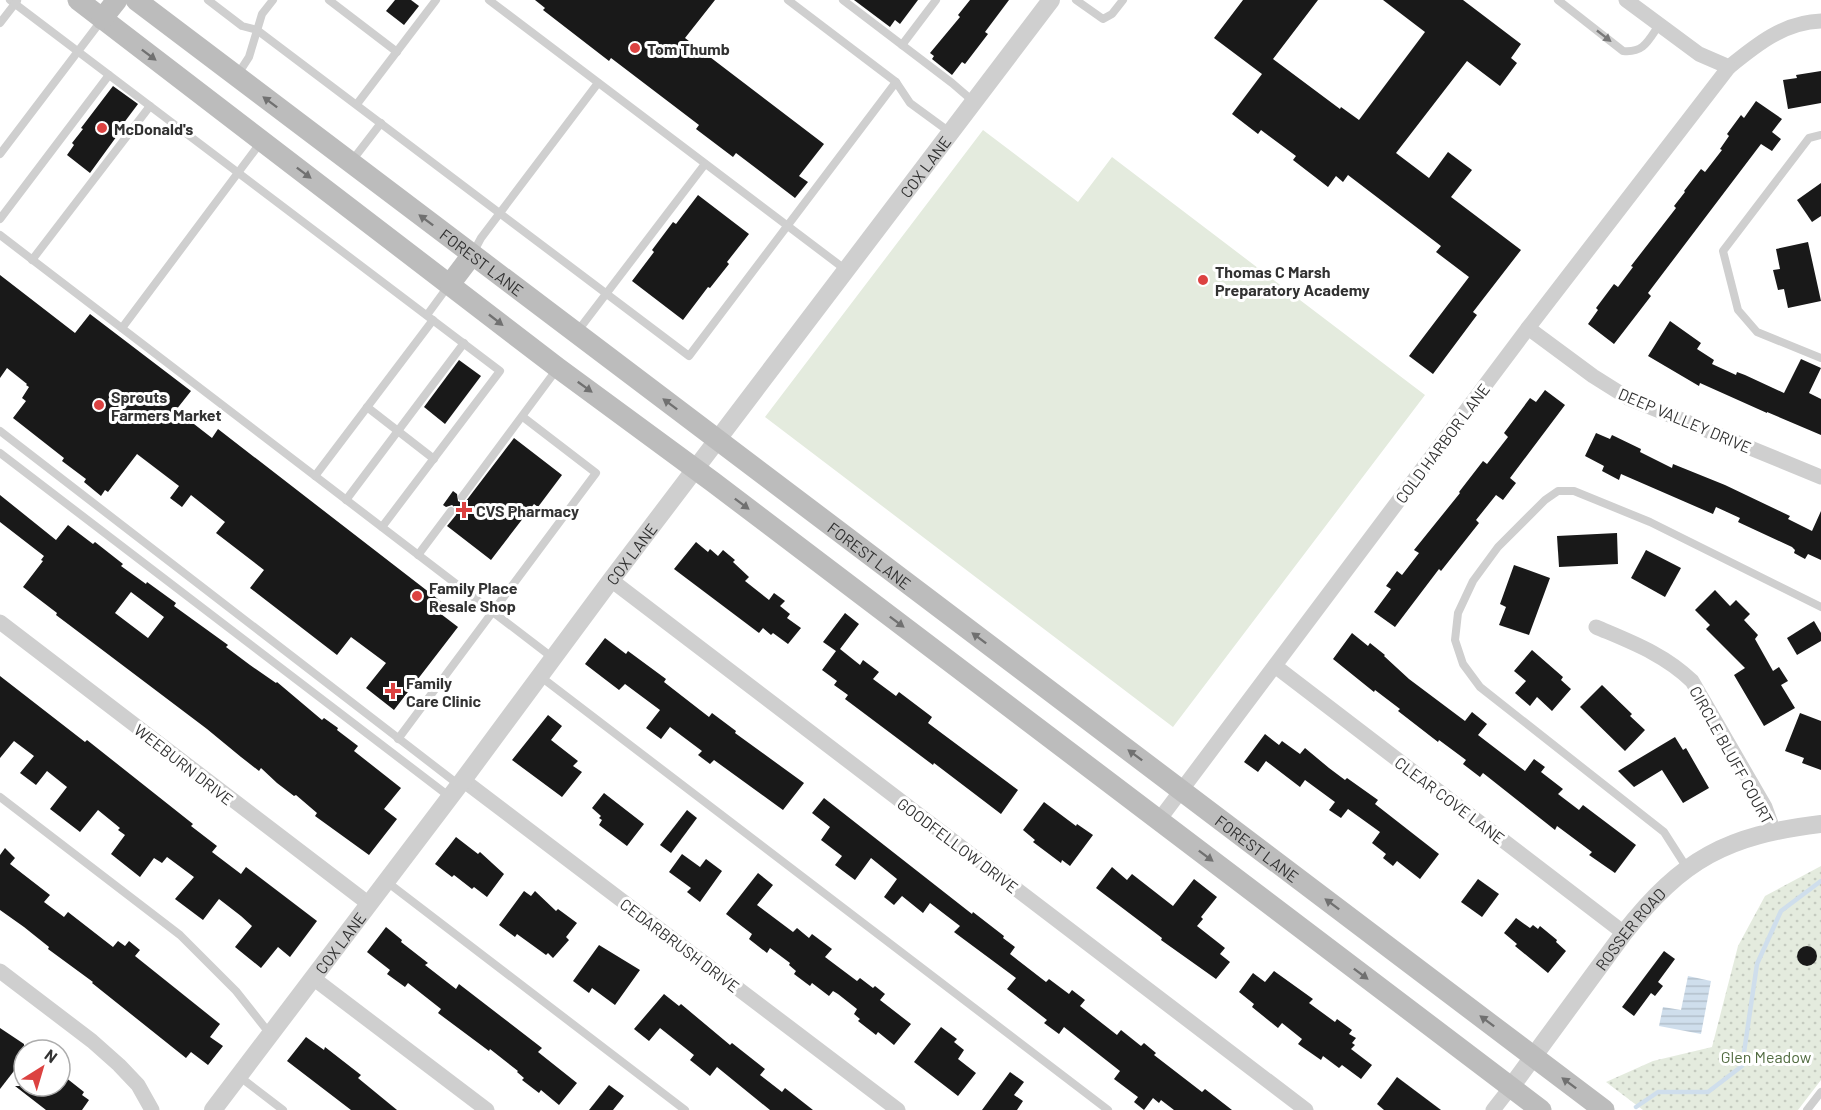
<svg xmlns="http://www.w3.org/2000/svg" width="1821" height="1110" font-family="Barlow,sans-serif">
	<defs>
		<pattern id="grass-dots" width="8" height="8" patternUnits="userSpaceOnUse" patternTransform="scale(1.5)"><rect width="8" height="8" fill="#e4ebde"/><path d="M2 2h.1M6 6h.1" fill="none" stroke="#c4cabf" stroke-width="1.8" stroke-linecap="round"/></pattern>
		<pattern id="water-rules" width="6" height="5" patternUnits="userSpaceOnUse" patternTransform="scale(1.5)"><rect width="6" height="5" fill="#cfdeec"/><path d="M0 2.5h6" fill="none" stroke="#b2bfcb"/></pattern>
	</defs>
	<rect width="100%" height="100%" fill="#fff"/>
	<polygon fill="url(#grass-dots)" points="1821,866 1821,1080 1798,1110 1643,1110 1606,1082 1653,1061 1712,1047 1738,946 1765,896"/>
	<polygon fill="#e4ebde" points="983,130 1078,202 1112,157 1425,395 1173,727 765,417"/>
	<polygon fill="url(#water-rules)" points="1688,976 1711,981 1701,1034 1659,1026 1663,1007 1681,1010"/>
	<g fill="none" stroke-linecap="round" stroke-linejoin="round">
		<polyline stroke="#cfdeec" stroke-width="4.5" points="1636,1107 1658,1092 1708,1092 1742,1066 1757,964 1781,911 1821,881"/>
	</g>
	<g fill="#191919" fill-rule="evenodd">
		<polygon points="395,0 411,0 419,6 404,25 386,11"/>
		<polygon points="535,0 715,0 685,38 824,144 799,176 808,182 795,198 736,153 733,157 696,129 699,125 611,58 609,61 543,10 545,8"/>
		<polygon points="854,0 918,0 900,24 895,20 890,27"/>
		<polygon points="970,0 1009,0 985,32 988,34 965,64 962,62 952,75 932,59 934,56 930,53 960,17 958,15"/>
		<polygon points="1243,0 1318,0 1273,59 1340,109 1341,107 1359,120 1425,32 1383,0 1463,0 1521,44 1511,58 1517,63 1500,86 1467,61 1396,153 1429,178 1448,152 1472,170 1451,197 1521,250 1473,312 1477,315 1433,374 1409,356 1469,277 1436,252 1441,246 1348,175 1343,182 1336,176 1328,187 1293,160 1296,156 1261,130 1258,134 1232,114 1262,74 1214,38"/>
		<polygon points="1821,71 1821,103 1788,109 1783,80 1797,78 1796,75"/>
		<polygon points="113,86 138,104 120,128 122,129 90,173 67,155 74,145 72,143 83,129 81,128"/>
		<polygon points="1756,101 1782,119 1772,132 1781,139 1772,151 1761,144 1648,293 1651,296 1614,344 1588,324 1598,310 1596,308 1614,284 1618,287 1633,267 1631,266 1676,208 1674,206 1685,192 1684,191 1701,169 1705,172 1722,150 1720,149 1729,136 1727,134 1741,115 1744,118"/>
		<polygon points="1821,183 1821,216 1812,222 1797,200"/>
		<polygon points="698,195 749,234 727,262 729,264 710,288 708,287 683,320 632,281 654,252 652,250 673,222 676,224"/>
		<polygon points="1808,242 1821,301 1788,308 1784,289 1778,290 1773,270 1780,269 1776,249"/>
		<polygon points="0,275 75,333 90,314 191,391 176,410 212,438 218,429 443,603 437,611 458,627 394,710 366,688 386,663 351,637 337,655 250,588 264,570 216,533 225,522 191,495 182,507 170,498 179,486 137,454 108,492 105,490 101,496 84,482 86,479 62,461 64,458 13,418 26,401 22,398 29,387 26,385 27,384 7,368 0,378"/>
		<polygon points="1670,321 1701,343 1697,349 1714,360 1712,364 1736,375 1737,372 1745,375 1784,393 1801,359 1821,368 1809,393 1821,399 1821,435 1767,412 1767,413 1700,383 1699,386 1648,356"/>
		<polygon points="459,360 481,376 445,424 424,407"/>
		<polygon points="1545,390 1565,405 1510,478 1516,483 1503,500 1496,495 1476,520 1479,523 1441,571 1439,569 1395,627 1374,612 1391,589 1386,586 1397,571 1402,575 1419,553 1414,550 1460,493 1459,492 1483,461 1487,464 1508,437 1504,433 1530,398 1536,402"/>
		<polygon points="1596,433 1610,439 1612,435 1641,449 1640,452 1672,468 1673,464 1725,485 1790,516 1788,519 1812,531 1821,511 1821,560 1808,554 1805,559 1794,553 1795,550 1792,547 1738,522 1740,518 1716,507 1713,514 1621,474 1619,480 1602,471 1604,466 1585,456"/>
		<polygon points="514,438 562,475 538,507 534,504 491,560 447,526 456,515 457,509 452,505 446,507 443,505 453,491 457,494 458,501 462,503 466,501"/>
		<path d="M0,495L56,540L68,525L93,544L95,542L123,564L121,566L146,584L147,582L176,603L174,606L228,645L226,647L250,665L276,683L277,682L322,720L324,718L338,728L337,730L358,746L354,751L401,788L384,809L397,819L369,855L315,816L317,813L296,795L294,796L277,783L261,768L259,771L241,757L207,729L68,624L56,615L57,613L23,587L43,561L41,560L44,556L0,522ZM131,592L164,617L148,638L115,613Z"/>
		<polygon points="1617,533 1618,564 1559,567 1557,536"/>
		<polygon points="696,542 708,552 710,549 718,556 723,550 735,560 733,562 749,577 745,581 769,600 774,593 785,601 780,606 790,614 787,618 801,628 788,644 773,633 771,635 763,628 759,633 674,569"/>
		<polygon points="1646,550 1681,568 1665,597 1631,578"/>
		<polygon points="1514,565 1550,578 1529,635 1499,625 1506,607 1500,604"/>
		<polygon points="1715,590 1730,606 1736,600 1750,614 1744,620 1758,635 1755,639 1773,671 1779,667 1788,681 1781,685 1795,708 1764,726 1734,675 1745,668 1706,629 1710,625 1695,610"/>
		<polygon points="845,613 859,624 840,649 860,665 863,660 879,672 873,679 896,696 899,692 932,717 928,723 1018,790 1001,814 934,763 933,765 845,699 848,695 834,685 837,681 822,670 836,651 823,642"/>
		<polygon points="1814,621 1821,633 1821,641 1797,655 1787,638"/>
		<polygon points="1352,633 1368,646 1370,643 1385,655 1384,656 1409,679 1465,721 1472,712 1487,724 1478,735 1525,771 1534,759 1545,767 1541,772 1563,789 1558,794 1579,810 1583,805 1636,845 1615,873 1589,855 1592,852 1557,826 1555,830 1483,773 1480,777 1463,764 1466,760 1439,740 1438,742 1398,711 1400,709 1375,690 1374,692 1333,659"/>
		<polygon points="605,638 626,654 628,651 666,679 664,682 709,717 712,713 736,731 735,733 804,783 783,810 714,760 710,764 698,755 702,751 670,727 661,739 646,728 660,710 625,684 619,690 585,664"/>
		<polygon points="1532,650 1563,677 1561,680 1571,689 1552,711 1537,697 1530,706 1515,693 1526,681 1514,671"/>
		<polygon points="0,676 85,742 87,740 193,824 191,826 217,846 212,852 241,874 246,867 317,921 290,957 278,947 261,968 235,947 252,926 241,916 219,899 203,920 175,899 194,877 167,857 162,863 154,858 140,877 111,854 125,835 118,830 120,828 98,810 80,832 50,809 67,787 47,771 36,785 20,773 34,756 14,741 0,758"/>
		<polygon points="1602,685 1632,714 1630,716 1645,730 1625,751 1580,707"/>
		<polygon points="1800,713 1821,721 1821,770 1802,763 1804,758 1785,751"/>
		<polygon points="548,715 562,726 551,740 578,761 573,766 582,772 562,797 512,760"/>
		<polygon points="1265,734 1279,745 1282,741 1300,754 1305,748 1329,768 1345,780 1347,778 1378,800 1375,804 1439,854 1420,879 1397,861 1393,866 1383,858 1386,854 1372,843 1380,832 1348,809 1341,818 1329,810 1335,802 1305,780 1300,787 1266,761 1258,772 1244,762"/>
		<polygon points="1675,737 1683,750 1686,748 1709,788 1683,803 1662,770 1634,787 1618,771"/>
		<polygon points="604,793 644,824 627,846 599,825 602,820 599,818 601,816 592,808"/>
		<polygon points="824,798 972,914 973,912 1004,936 1003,938 1015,947 1010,954 1046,982 1049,979 1069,994 1072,990 1085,1000 1080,1006 1117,1035 1121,1030 1141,1046 1144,1043 1156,1053 1154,1055 1202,1092 1205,1089 1232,1110 1174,1110 1161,1100 1159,1103 1153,1098 1144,1110 1134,1102 1138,1097 1114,1079 1120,1071 1064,1027 1059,1034 1044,1023 1047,1020 1007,989 1016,978 954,932 960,926 930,903 923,913 902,896 894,905 884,897 897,879 871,858 855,880 835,865 842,856 821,840 830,827 812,813"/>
		<polygon points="1044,802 1076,826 1077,824 1093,835 1070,866 1062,860 1061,863 1033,842 1035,840 1023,830"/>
		<polygon points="687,810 697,818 671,853 660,845"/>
		<polygon points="456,837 478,854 480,852 504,874 487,897 474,887 472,889 454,875 452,877 435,864"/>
		<polygon points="5,848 15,858 10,864 50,895 44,902 64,917 68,912 113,947 118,941 125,946 129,941 140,950 135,956 220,1024 210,1037 223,1046 208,1065 191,1052 186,1058 92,983 93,982 48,949 49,947 24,927 0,910 0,855"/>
		<polygon points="682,854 700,867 706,859 722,871 700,902 687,892 691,888 669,872"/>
		<polygon points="1112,867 1127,880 1132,874 1173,906 1194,879 1217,897 1201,917 1203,919 1197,926 1225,948 1220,954 1230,962 1216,979 1161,940 1162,938 1096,888"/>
		<polygon points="758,873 773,885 757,905 793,932 797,928 809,938 812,934 832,949 825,957 857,981 860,978 873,988 875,986 885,994 880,1000 911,1024 894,1045 878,1032 876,1035 858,1021 860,1019 854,1014 857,1009 838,994 833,991 829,996 812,983 810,986 794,974 796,971 789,965 790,963 770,948 767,953 749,939 752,934 726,914"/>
		<polygon points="1478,879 1499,894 1482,917 1461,902"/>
		<polygon points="524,891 531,896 535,891 556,911 558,909 577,923 566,937 569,940 553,958 548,953 546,955 517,934 515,937 499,925"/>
		<polygon points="1516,918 1530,928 1533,925 1538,929 1540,926 1557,940 1556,942 1566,951 1548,973 1515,946 1517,944 1504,933"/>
		<polygon points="386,927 402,940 401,942 428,963 425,965 456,989 459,984 542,1048 538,1052 577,1083 559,1105 541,1090 539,1093 522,1080 524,1078 517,1072 518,1071 490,1049 489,1051 438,1013 441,1009 408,983 405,987 387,974 390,970 367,952"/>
		<polygon points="599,945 640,970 615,1005 592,988 589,993 573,981"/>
		<circle cx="1807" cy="956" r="10"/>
		<polygon points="1664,951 1675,959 1658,982 1663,986 1655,996 1651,993 1634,1016 1622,1007"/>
		<polygon points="1274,971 1313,999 1309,1003 1335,1022 1337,1019 1352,1030 1349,1034 1356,1038 1352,1043 1355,1045 1351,1049 1372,1065 1361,1079 1342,1065 1339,1068 1323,1056 1321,1060 1298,1044 1302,1039 1282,1023 1278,1028 1252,1007 1254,1004 1239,992 1253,973 1265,982"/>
		<polygon points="664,994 679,1006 681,1004 730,1045 732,1043 765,1069 760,1075 782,1092 785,1088 813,1110 770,1110 717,1067 710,1076 690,1060 694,1055 660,1028 649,1041 634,1029"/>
		<polygon points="941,1027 957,1039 954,1042 964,1050 958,1059 976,1073 958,1096 914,1062"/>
		<polygon points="0,1028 24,1044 24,1058 0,1089"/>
		<polygon points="306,1037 324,1050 325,1047 361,1075 358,1078 397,1110 351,1110 287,1061"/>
		<polygon points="1010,1072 1024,1082 1014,1095 1023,1101 1017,1110 982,1110"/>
		<polygon points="60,1073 84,1092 82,1095 89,1100 82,1110 46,1110 15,1086 60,1086"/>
		<polygon points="1397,1077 1441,1110 1384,1110 1377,1104"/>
		<polygon points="609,1085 624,1096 613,1110 589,1110"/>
	</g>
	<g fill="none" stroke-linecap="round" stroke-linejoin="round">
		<g stroke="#cfcfcf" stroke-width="8">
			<polyline points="10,0 500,371 382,527"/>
			<polyline points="208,0 242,26 257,30 689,356 896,82"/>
			<polyline points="329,0 397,52"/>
			<polyline points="489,0 846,270"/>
			<polyline points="788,0 896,82 910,103 951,133"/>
			<polyline points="843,0 952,83 974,102"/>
			<polyline points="1076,0 1103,19 1112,14 1123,0"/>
			<path d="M1558,0L1623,51C1644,53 1648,41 1659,25"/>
			<polyline points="0,23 17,1"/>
			<polyline points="902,45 936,0"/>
			<polyline points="238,74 249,57 262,14 273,0"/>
			<polyline points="357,104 436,0"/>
			<polyline points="1821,135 1809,138 1723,251 1738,310 1757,332 1821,358"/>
			<polyline points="0,154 101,21"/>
			<polyline points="351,162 381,123"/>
			<polyline points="0,219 109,75"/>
			<polyline points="0,235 553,658"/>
			<polyline points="473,253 481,238 598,83"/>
			<polyline points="32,260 150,106"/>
			<polyline points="427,315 449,285"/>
			<polyline points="122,328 261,142"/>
			<polyline points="577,332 705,164"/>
			<polyline points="367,407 434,459"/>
			<polyline points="0,431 459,785"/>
			<polyline points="0,453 450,797"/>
			<polyline points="315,476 433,320"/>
			<polyline points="462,497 557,369"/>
			<polyline points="346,500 464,343"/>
			<polyline points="418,555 451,511"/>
			<polyline points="541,677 1108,1110"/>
			<polyline points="398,739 596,473 523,417"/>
			<polyline points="0,797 180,935 236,991 270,1034"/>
			<polyline points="1687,868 1664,832 1480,687 1463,664 1455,640 1458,613 1473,581 1498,547 1545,500 1558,491 1574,491 1650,522 1821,607"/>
			<polyline points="387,882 685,1110"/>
			<polyline points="240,1077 283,1110"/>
			<polyline points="1807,1110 1821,1092"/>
		</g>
		<g stroke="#cfcfcf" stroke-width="15">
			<path d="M1626,0L1699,54L1729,67C1756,45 1784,22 1821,21"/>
			<polyline points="1528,328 1593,376 1628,398 1821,477"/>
			<polyline points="611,580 1306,1110"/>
			<polyline points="0,622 369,904"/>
			<path d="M1596,627C1631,642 1664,654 1692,681L1765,807L1774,832"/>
			<polyline points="1275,666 1624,933"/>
			<polyline points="463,780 898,1110"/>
			<polyline points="1159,820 1528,328 1729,67"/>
			<polyline points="0,971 92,1041 119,1065 138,1085 152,1110"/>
			<polyline points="313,978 487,1110"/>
			<polyline points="1493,1110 1511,1087"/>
		</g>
		<g stroke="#cfcfcf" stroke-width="18">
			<path id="s1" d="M1511,1087L1624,933C1682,859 1727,835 1821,824"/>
			<path id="s2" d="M213,1110L463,780L611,580L1051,0"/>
		</g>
		<g stroke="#bcbcbc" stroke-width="21">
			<polyline points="78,0 558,368 713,482 1541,1110"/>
			<path id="s3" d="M136,0L1604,1110"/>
			<polyline points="102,19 117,0"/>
			<polyline points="450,284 472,255"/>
		</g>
	</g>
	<defs><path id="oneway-solid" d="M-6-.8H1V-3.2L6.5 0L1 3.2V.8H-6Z" transform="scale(1.5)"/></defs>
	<use fill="#797979" href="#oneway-solid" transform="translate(1604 36) rotate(38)"/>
	<g fill="#707070">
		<use href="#oneway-solid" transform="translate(149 55) rotate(37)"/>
		<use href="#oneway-solid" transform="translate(270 102) rotate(-143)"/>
		<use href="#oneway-solid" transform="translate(304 173) rotate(37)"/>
		<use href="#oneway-solid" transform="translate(426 220) rotate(-143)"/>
		<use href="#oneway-solid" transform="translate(496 320) rotate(38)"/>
		<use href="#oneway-solid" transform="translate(585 387) rotate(36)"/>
		<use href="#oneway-solid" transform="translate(670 404) rotate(-143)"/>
		<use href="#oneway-solid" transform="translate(742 504) rotate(37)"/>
		<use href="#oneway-solid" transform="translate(897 622) rotate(37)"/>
		<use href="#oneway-solid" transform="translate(979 638) rotate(-143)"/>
		<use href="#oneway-solid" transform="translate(1135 755) rotate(-143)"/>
		<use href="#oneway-solid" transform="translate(1206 856) rotate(37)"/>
		<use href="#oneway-solid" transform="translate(1332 904) rotate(-143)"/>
		<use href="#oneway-solid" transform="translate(1361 974) rotate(37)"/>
		<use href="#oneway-solid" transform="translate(1487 1021) rotate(-143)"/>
		<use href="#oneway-solid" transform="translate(1569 1083) rotate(-143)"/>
	</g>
	<g fill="#dc4241" stroke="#fff" stroke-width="2">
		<circle cx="635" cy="48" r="6"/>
		<circle cx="102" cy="128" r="6"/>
		<circle cx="1203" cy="280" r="6"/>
		<circle cx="99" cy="405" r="6"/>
		<path d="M461 501h6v6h6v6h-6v6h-6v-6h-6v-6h6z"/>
		<circle cx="417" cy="596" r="6"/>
		<path d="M390 682h6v6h6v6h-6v6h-6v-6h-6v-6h6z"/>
	</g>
	<g text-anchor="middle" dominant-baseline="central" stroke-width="6" stroke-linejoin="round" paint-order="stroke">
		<g font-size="16" font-weight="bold" fill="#323232" stroke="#fff" text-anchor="start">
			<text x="647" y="48">Tom Thumb</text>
			<text x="114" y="128">McDonald's</text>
			<text x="1215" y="271">Thomas C Marsh<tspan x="1215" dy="18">Preparatory Academy</tspan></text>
			<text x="111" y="396">Sprouts<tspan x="111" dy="18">Farmers Market</tspan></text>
			<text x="476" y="510">CVS Pharmacy</text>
			<text x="429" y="587">Family Place<tspan x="429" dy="18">Resale Shop</tspan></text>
			<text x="406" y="682">Family<tspan x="406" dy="18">Care Clinic</tspan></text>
		</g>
		<g font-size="16" fill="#323232" stroke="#fff">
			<text stroke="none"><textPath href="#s2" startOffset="1182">COX LANE</textPath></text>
			<text stroke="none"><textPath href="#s3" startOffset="434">FOREST LANE</textPath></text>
			<text transform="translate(1685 420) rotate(23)">DEEP VALLEY DRIVE</text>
			<text transform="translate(1442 443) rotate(-53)">COLD HARBOR LANE</text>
			<text stroke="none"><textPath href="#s2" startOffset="696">COX LANE</textPath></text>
			<text stroke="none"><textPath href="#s3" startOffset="920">FOREST LANE</textPath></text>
			<text transform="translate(1732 755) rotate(61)">CIRCLE BLUFF COURT</text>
			<text transform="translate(184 764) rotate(38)">WEEBURN DRIVE</text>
			<text transform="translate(1450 800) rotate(37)">CLEAR COVE LANE</text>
			<text transform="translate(958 845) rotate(37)">GOODFELLOW DRIVE</text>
			<text stroke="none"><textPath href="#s3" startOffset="1406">FOREST LANE</textPath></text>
			<text stroke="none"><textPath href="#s1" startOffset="198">ROSSER ROAD</textPath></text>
			<text stroke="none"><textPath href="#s2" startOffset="210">COX LANE</textPath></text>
			<text transform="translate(680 945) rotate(37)">CEDARBRUSH DRIVE</text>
		</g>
		<g font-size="16" fill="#526c41" stroke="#fff">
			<text x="1766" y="1056">Glen Meadow</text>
		</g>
	</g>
	<g transform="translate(42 1068) rotate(37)"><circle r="28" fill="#ffffff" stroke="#adadad" stroke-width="1.5"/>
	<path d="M0-4.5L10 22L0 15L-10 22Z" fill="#dc4241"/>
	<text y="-9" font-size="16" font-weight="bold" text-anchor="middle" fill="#323232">N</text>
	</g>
</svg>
